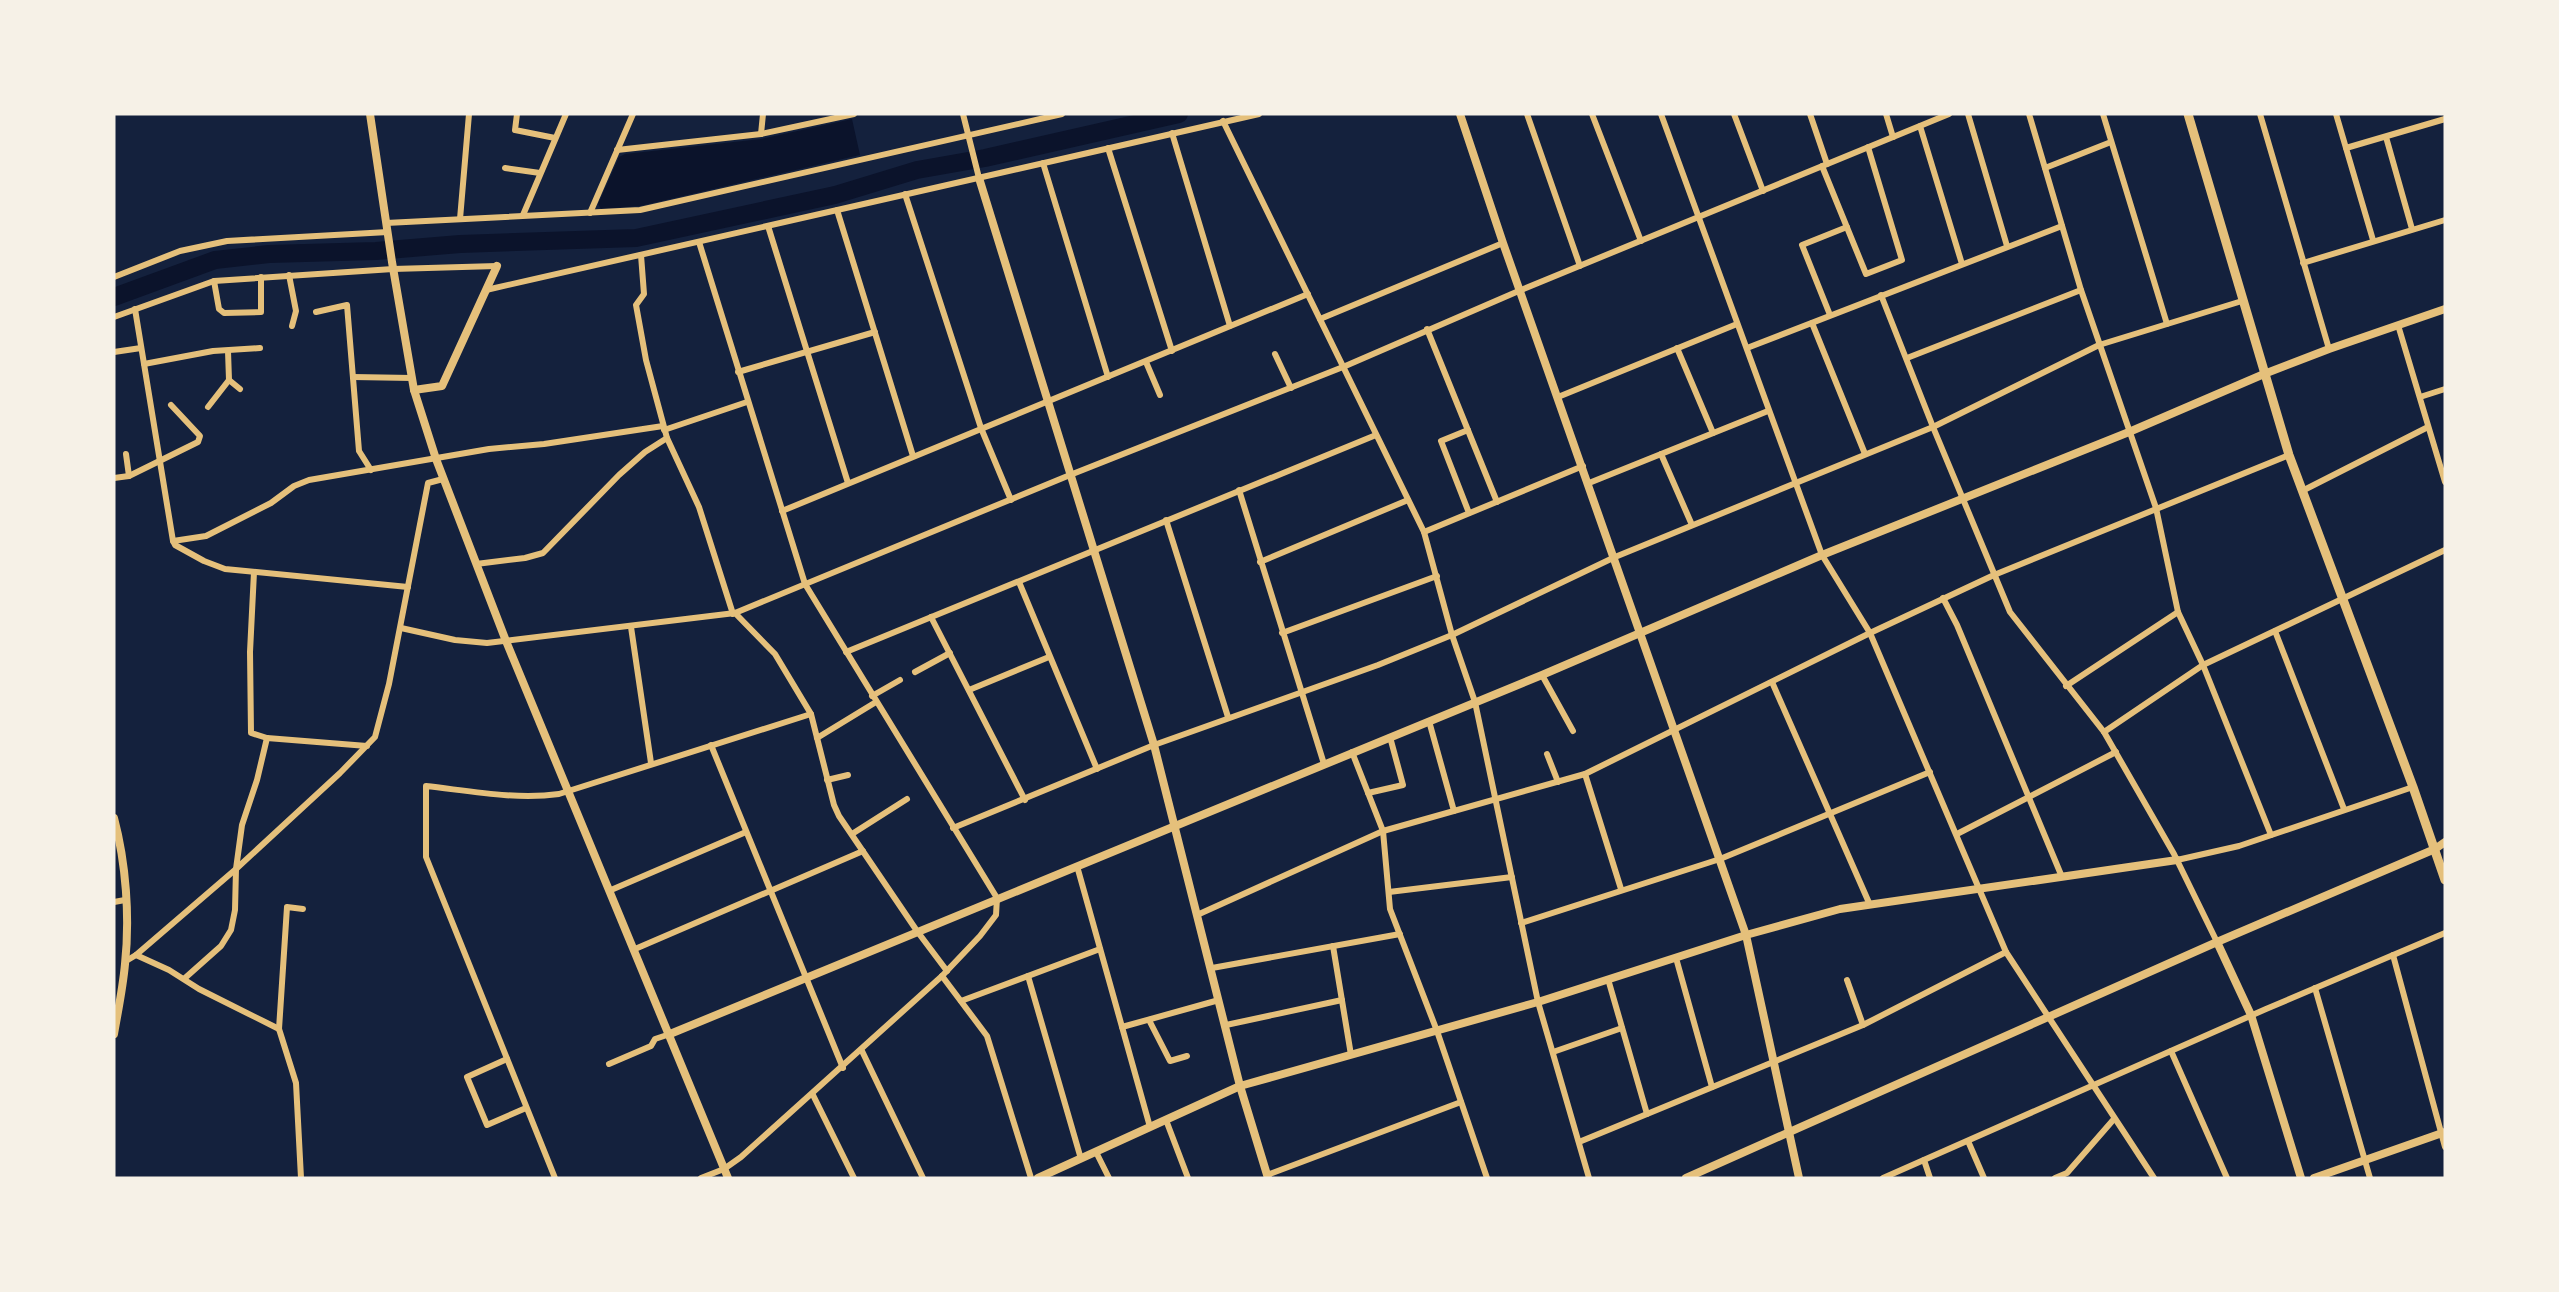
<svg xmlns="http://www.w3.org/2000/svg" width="2559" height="1292" font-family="Lato,sans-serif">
	<rect width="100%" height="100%" fill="#14213d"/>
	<polygon fill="#0b132b" points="852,119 860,155 640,206 601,209 598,204 619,157 625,154 761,139"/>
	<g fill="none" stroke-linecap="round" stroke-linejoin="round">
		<polyline stroke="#0b132b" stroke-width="18" points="114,297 215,260 269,254 376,251 460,244 636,238 835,195 917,170 985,158 1179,114"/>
		<g stroke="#e5c07b" stroke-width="6">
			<polyline points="517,114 515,130 555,138"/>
			<polyline points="963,114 979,178"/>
			<polyline points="1527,114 1580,266"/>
			<polyline points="1592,114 1641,241"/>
			<polyline points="1661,114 1822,555 1870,633 2006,952 2154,1178"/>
			<polyline points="1734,114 1763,191"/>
			<polyline points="1810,114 1827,164"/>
			<polyline points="1886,114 1893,137"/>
			<polyline points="1968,114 2007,246"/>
			<polyline points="2029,114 2081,290 2156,508 2178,612 2203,665 2271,835"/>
			<polyline points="2103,114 2167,324"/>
			<polyline points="2260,114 2329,349"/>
			<polyline points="2336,114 2373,240"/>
			<polyline points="1223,121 1424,532 1452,635 1475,702 1538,1002 1589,1178"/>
			<polyline points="1920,126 1962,264"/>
			<polyline points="1172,133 1230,326"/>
			<polyline points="761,134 763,114"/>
			<polyline points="2386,137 2412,229"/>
			<polyline points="1108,148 1172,351"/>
			<polyline points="2346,148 2445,119"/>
			<polyline points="617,150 761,134 854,114"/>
			<polyline points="1043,163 1108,377"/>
			<polyline points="1822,166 1866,274 1902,260 1868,147"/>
			<polyline points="505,168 540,173"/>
			<polyline points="2045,168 2111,142"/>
			<polyline points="905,194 981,428 1011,500"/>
			<polyline points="837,210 913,456"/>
			<polyline points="590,213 633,114"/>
			<polyline points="523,215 566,114"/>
			<polyline points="460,219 469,114"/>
			<polyline points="386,223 640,210 1062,114"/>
			<polyline points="768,226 848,483"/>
			<polyline points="699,242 805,584 997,898 996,915 980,936 942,976 741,1157 724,1169 701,1178"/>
			<polyline points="641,255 644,294 636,305 646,360 667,438 699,507 733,614"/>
			<polyline points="2303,263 2445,220"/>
			<polyline points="289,275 296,311 292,326"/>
			<polyline points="114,277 180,251 227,241 388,232"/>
			<polyline points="214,281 219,309 224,313 261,312 261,277"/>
			<polyline points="486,290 1259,114"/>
			<polyline points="1881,295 1933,427 2010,612 2104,732 2174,854 2217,942"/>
			<polyline points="135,309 173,541 175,545 204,561 225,569 408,587"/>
			<polyline points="316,312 347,305 359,451 371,470"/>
			<polyline points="1830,315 1802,245 1847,227"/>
			<polyline points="114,317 214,281 393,269 497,266"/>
			<polyline points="1320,319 1503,243"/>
			<polyline points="1812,323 1865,454"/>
			<polyline points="2398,325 2445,482"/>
			<polyline points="1427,329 1497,502"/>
			<polyline points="1677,348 1713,433"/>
			<polyline points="1747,348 2062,226"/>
			<polyline points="114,352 141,348"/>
			<polyline points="1275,354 1291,388"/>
			<polyline points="1907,358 2081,290"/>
			<polyline points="1146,362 1160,395"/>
			<polyline points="144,364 213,351 260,348"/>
			<polyline points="738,372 875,332"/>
			<polyline points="353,377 412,378"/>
			<polyline points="229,380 240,389"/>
			<polyline points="1558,397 1737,324"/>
			<polyline points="2420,397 2445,389"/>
			<polyline points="208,407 229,380 228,351"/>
			<polyline points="664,430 747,402"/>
			<polyline points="1468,430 1441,441 1469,513"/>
			<polyline points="126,454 129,476"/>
			<polyline points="1661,454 1692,525"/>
			<polyline points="114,478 129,476 198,442 200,436 171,405"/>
			<polyline points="1589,483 1768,411"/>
			<polyline points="1239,490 1324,764"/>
			<polyline points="2302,491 2428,427"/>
			<polyline points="782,511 1308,294"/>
			<polyline points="1166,520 1228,717"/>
			<polyline points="1424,532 1583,466"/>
			<polyline points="173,541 206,536 271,503 294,486 309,480 489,449 544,444 663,426"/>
			<polyline points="1260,562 1408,500"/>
			<polyline points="476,564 525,558 543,553 619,475 645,452 667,438"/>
			<polyline points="254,572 250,652 251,733 267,738 367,746"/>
			<polyline points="1019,582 1097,769"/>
			<polyline points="1943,598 1957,625 2062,877"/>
			<polyline points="735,613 775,654 811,714 834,805 839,816 917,931 947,971"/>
			<polyline points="931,617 1025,800"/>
			<polyline points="631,627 651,763"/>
			<polyline points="401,628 455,640 487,643 735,613 1070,475 1343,367 1521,290 1949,114"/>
			<polyline points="2275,631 2344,809"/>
			<polyline points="1282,633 1437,576"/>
			<polyline points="846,652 1376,435"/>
			<polyline points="915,672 950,653"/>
			<polyline points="1542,675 1573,731"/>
			<polyline points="1772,682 1870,905"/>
			<polyline points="2066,686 2178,612"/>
			<polyline points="969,690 1049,657"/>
			<polyline points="872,696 900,680"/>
			<polyline points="1429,721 1454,811"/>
			<polyline points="2104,732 2203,665 2445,550"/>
			<polyline points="817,738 876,702"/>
			<polyline points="711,745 843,1068"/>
			<polyline points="1352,752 1383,831 1390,909 1437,1031 1487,1178"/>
			<polyline points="1547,754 1558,782"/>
			<polyline points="1585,774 1621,889"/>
			<polyline points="827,780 848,775"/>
			<polyline points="1368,793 1403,785 1390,737"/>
			<polyline points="953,828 1154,745 1378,665 1452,635 1615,557 1933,427 2099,345 2242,301"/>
			<polyline points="852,834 907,799"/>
			<polyline points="1957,834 2116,752"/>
			<polyline points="2177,860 2239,846 2413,787"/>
			<polyline points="1077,866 1150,1127"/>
			<polyline points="611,890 746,832"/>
			<polyline points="1389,892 1512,877"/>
			<polyline points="114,902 125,900"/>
			<polyline points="1197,915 1383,831 1585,774 1870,633 1994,575 2289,455"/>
			<polyline points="1521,923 1720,859 1930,772"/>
			<polyline points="1333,946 1351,1055"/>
			<polyline points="635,949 863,851"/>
			<polyline points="136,955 169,970 199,989 279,1029"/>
			<polyline points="2393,955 2445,1147"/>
			<polyline points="1676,958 1712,1087"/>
			<polyline points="126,961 136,955 236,869 340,773 375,737 389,684 428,483 443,479"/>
			<polyline points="1212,968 1400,934"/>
			<polyline points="942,976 987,1036 1031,1178"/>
			<polyline points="1028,976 1081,1159"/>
			<polyline points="185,978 221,946 231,930 235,910 236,869 242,825 257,780 267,738"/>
			<polyline points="1608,979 1647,1114"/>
			<polyline points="1847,980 1863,1025"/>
			<polyline points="2315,988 2370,1178"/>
			<polyline points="961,1001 1100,949"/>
			<polyline points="1149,1020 1170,1061 1187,1056"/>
			<polyline points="1226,1025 1342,1000"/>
			<polyline points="1122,1027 1219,1000"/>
			<polyline points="862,1051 923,1178"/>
			<polyline points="2171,1051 2227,1178"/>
			<polyline points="1553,1052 1622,1028"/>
			<polyline points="507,1059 467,1077 487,1125 526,1108"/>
			<polyline points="609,1064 651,1046 655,1039 670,1034"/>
			<polyline points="813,1095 854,1178"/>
			<polyline points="1166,1120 1188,1178"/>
			<polyline points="1968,1141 1984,1178"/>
			<polyline points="1579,1142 1863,1025 2006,952"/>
			<polyline points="1096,1152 1109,1178"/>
			<polyline points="1924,1160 1930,1178"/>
			<polyline points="1267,1175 1461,1102"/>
			<polyline points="301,1178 296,1083 279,1029 287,907 303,909"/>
			<path d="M555,1178L426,857V786C470,791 516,800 559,794L811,714"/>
			<polyline points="1883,1178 2266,1009 2445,933"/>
			<polyline points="2055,1178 2067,1173 2114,1119"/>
		</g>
		<g stroke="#e5c07b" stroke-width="8">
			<polyline points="370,114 392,262 414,390 436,459 506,641 728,1178"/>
			<polyline points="1460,114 1503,243 1746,935 1799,1178"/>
			<polyline points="979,178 1154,745 1240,1086 1268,1178"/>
			<polyline points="414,390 442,386 497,266"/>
			<path d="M114,818C126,863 130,917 125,964C123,987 118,1011 114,1034"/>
			<polyline points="2217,942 2251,1015 2301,1178"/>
			<polyline points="670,1034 1542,675 1822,555 2129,432 2264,374 2329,349 2445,309"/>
			<polyline points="1038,1178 1240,1086 1538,1002 1746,935 1840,909 2177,860"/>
			<polyline points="1686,1178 2217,942 2435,849 2445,842"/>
			<polyline points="2314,1178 2445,1132"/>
		</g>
		<polyline stroke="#e5c07b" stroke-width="9" points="2188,114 2289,455 2413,787 2445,880"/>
	</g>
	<rect width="2559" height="1292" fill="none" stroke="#f6f1e7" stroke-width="231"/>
</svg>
